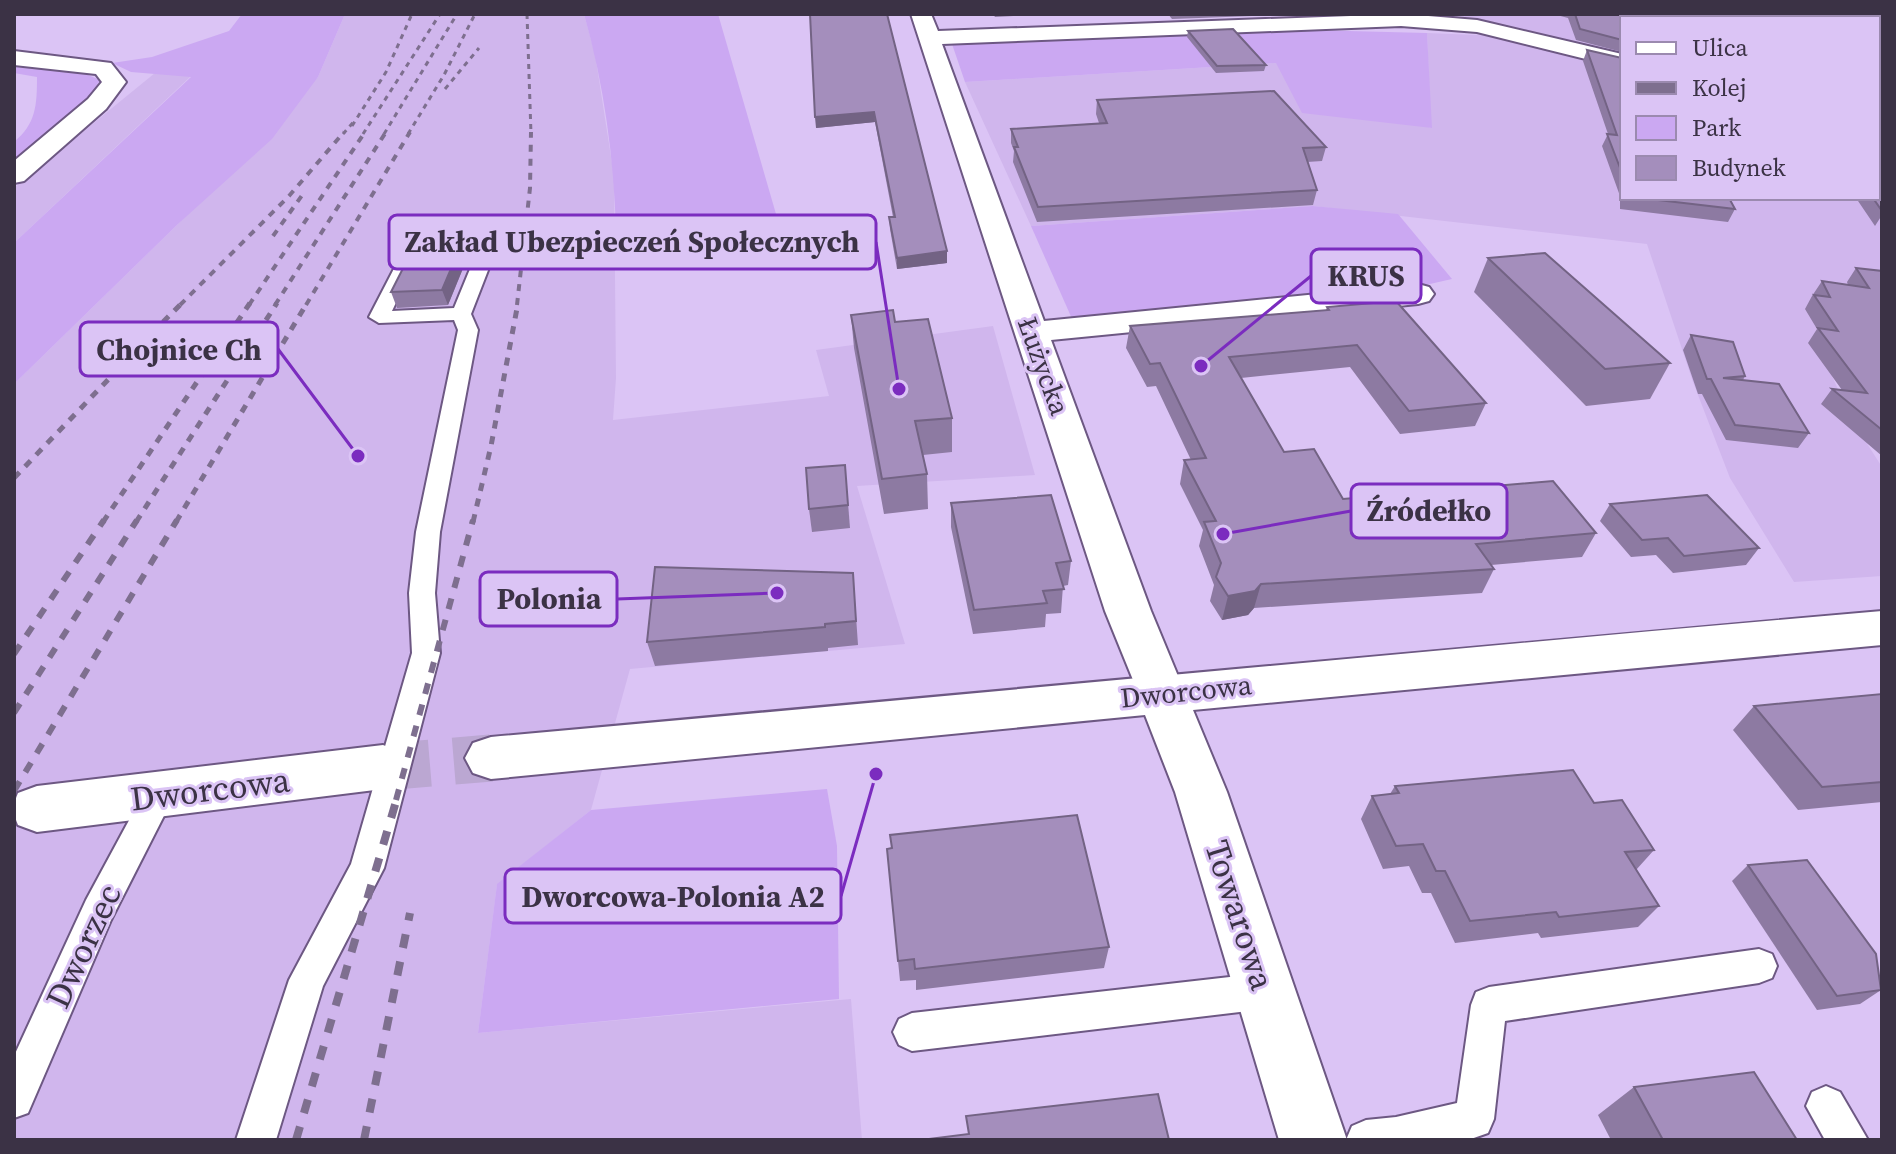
<svg xmlns="http://www.w3.org/2000/svg" width="1896" height="1154" font-family="'Source Serif 4',serif">
	<rect width="100%" height="100%" fill="#dbc4f5"/>
	<g fill="#d0b6ed">
		<polygon points="345,14 584,14 595,54 614,176 616,378 613,420 829,396 816,350 993,326 1035,475 857,486 905,644 630,669 591,810 497,885 478,1033 851,999 862,1140 14,1140 14,384 178,224 318,77"/>
		<polygon points="1452,14 1882,14 1882,116 1878,115 1878,18 1622,18 1622,53"/>
		<polygon points="1427,33 1501,36 1580,56 1584,61 1622,70 1622,198 1878,198 1882,201 1882,299 1832,376 1852,420 1882,467 1882,576 1794,582 1730,478 1693,382 1647,244 1313,206 1031,226 965,82 1276,63 1431,128"/>
		<polygon points="155,73 191,76 14,243 14,188"/>
	</g>
	<g fill="#cba8f2">
		<polygon points="242,14 345,14 318,77 272,139 178,224 14,384 14,243 191,77 131,72 112,63 152,57 229,31"/>
		<path d="M584,14H718L776,214L616,231C614,158 604,84 584,14Z"/>
		<polygon points="1268,29 1427,33 1432,128 1302,113 1276,63 965,82 952,44"/>
		<path d="M14,67L81,72L100,80L90,98L14,163V142C36,124 37,105 37,77L14,73Z"/>
		<polygon points="1313,206 1398,214 1452,279 1421,286 1073,321 1031,226"/>
		<polygon points="827,789 837,846 839,999 478,1033 497,884 591,810"/>
	</g>
	<g fill="none" stroke-linecap="round" stroke-linejoin="round">
		<polyline stroke="#bba7d2" stroke-width="47" stroke-dasharray="47 24" stroke-linecap="butt" points="383,767 491,758"/>
		<defs>
			<g id="lane">
				<path d="M495,224L504,229L471,314L478,330L440,532L435,593L440,653L384,868L323,986L276,1140H236L289,980L351,864L412,653L409,593L416,532L458,330L454,320L379,323L369,317L414,230ZM484,235L454,308L392,311L426,239Z"/>
				<polygon points="158,783 169,787 174,796 111,920 28,1113 14,1118 14,1056 86,900 147,787"/>
				<polygon points="1759,949 1772,954 1777,966 1772,978 1759,983 1505,1021 1494,1119 1488,1133 1468,1140 1346,1140 1352,1126 1366,1120 1396,1117 1457,1103 1471,1005 1476,992 1489,987"/>
				<polygon points="1265,973 1278,978 1283,991 1278,1004 1265,1009 912,1051 899,1045 893,1032 899,1019 912,1013"/>
				<polygon points="1826,1086 1840,1092 1868,1140 1825,1140 1806,1106 1812,1092"/>
			</g>
			<g id="street">
				<polygon points="911,14 931,14 938,31 1404,14 1477,20 1622,54 1622,68 1477,32 1401,26 942,44 1044,321 1418,284 1429,287 1434,294 1429,301 1418,304 1051,340 1151,611 1185,693 1178,707 1161,712 1144,707 1105,611"/>
				<polygon points="14,51 111,63 126,82 106,109 24,181 14,183 14,161 88,99 102,82 96,74 14,65"/>
			</g>
			<g id="secondary">
				<path d="M1882,611V645L1193,710L1227,792L1347,1140H1279L1175,792L1145,715L491,779L473,773L465,758L473,743L491,737C955,696 1418,651 1882,611Z"/>
				<path d="M383,745L401,752L409,767L401,782L383,789L37,832L18,825C13,814 13,804 18,793L37,786Z"/>
			</g>
		</defs>
		<use href="#lane" stroke="#6d5883" stroke-width="4"/>
		<use href="#street" stroke="#6d5883" stroke-width="4"/>
		<use href="#secondary" stroke="#6d5883" stroke-width="4"/>
		<use href="#lane" fill="#fff" fill-rule="evenodd"/>
		<use href="#street" fill="#fff" fill-rule="evenodd"/>
		<use href="#secondary" fill="#fff" fill-rule="evenodd"/>
		<g stroke="#7e6f8f" stroke-width="3" stroke-dasharray="5 5" stroke-linecap="butt">
			<polyline points="527,14 531,134"/>
			<polyline points="445,89 479,48"/>
			<polyline points="352,126 386,72 412,14"/>
			<polyline points="343,134 356,119"/>
			<polyline points="363,134 440,14"/>
			<polyline points="384,134 457,14"/>
			<polyline points="408,134 444,75 475,14"/>
		</g>
		<g stroke="#7e6f8f" stroke-width="4" stroke-dasharray="7 7" stroke-linecap="butt">
			<polyline points="273,236 303,194"/>
			<polyline points="180,305 289,196 344,132"/>
			<polyline points="249,305 365,132"/>
			<polyline points="275,305 386,132"/>
			<polyline points="306,305 410,132"/>
			<polyline points="517,305 530,188 531,132"/>
		</g>
		<g stroke="#7e6f8f" stroke-width="5" stroke-dasharray="8 8" stroke-linecap="butt">
			<polyline points="163,322 182,303"/>
			<polyline points="14,478 148,338"/>
			<polyline points="103,522 250,303"/>
			<polyline points="136,522 277,303"/>
			<polyline points="176,522 307,303"/>
			<polyline points="473,522 491,446 518,303"/>
		</g>
		<g stroke="#7e6f8f" stroke-width="6" stroke-dasharray="11 11" stroke-linecap="butt">
			<polyline points="14,654 104,520"/>
			<polyline points="14,713 137,520"/>
			<polyline points="14,791 177,520"/>
			<polyline points="396,800 473,520"/>
		</g>
		<g stroke="#7e6f8f" stroke-width="8" stroke-dasharray="14 14" stroke-linecap="butt">
			<polyline points="296,1140 397,798"/>
			<polyline points="364,1140 410,913"/>
		</g>
	</g>
	<g fill="#8d7aa2">
		<polygon points="887,14 947,263 897,269 890,229 889,217 893,217 875,122 816,128"/>
		<polygon points="993,14 1055,14 995,17"/>
		<polygon points="1168,14 1306,14 1172,19"/>
		<polygon points="1553,14 1764,14 1622,18 1622,52 1576,40 1568,18"/>
		<polygon points="1808,14 1882,14 1882,28 1878,27 1878,18 1830,18"/>
		<polygon points="1188,31 1266,65 1264,71 1216,73 1187,37"/>
		<polygon points="1882,37 1882,215 1875,226 1856,198 1878,198"/>
		<polygon points="1587,50 1622,58 1622,198 1729,198 1735,209 1728,222 1620,209 1620,196 1602,146 1608,134 1583,61"/>
		<polygon points="1097,100 1326,147 1322,161 1307,162 1317,190 1313,205 1037,222 1013,162 1014,151 1011,143 1011,129 1099,123 1096,114"/>
		<polygon points="470,224 475,239 448,305 397,308 391,292"/>
		<polygon points="1488,258 1670,363 1650,399 1586,406 1474,292"/>
		<polygon points="1856,268 1882,271 1882,456 1821,404 1832,389 1842,390 1808,343 1817,329 1805,309 1812,296 1822,281 1848,285 1847,282"/>
		<polygon points="1327,307 1486,403 1475,426 1400,434 1350,367 1241,378 1284,452 1343,499 1596,533 1582,557 1491,565 1494,569 1482,593 1254,608 1248,615 1222,620 1210,601 1214,585 1199,546 1203,530 1180,484 1184,460 1191,460 1156,386 1147,387 1126,348 1130,326 1326,310"/>
		<polygon points="851,315 952,418 952,452 923,455 927,474 928,509 884,514 854,348"/>
		<polygon points="1691,335 1745,376 1743,380 1809,433 1798,448 1726,440 1702,394 1698,394 1683,350"/>
		<polygon points="845,465 850,528 812,532 809,509"/>
		<polygon points="951,503 1071,561 1068,585 1063,586 1061,613 1046,614 1045,627 973,634 951,527"/>
		<polygon points="1610,504 1759,548 1746,565 1673,573 1656,555 1631,557 1600,521"/>
		<polygon points="853,573 858,645 828,648 828,651 655,666 647,642"/>
		<polygon points="1882,694 1882,802 1798,810 1733,730 1754,706"/>
		<polygon points="1395,786 1594,803 1654,850 1636,870 1659,906 1638,927 1541,938 1538,933 1455,943 1431,893 1422,893 1409,866 1383,869 1361,819 1372,796 1390,794"/>
		<polygon points="887,849 1109,947 1104,968 916,990 916,980 900,981"/>
		<polygon points="1748,865 1881,990 1860,1004 1817,1010 1732,881"/>
		<polygon points="1634,1087 1797,1140 1611,1140 1598,1115"/>
	</g>
	<g fill="#736384">
		<polygon points="1757,14 1764,14 1759,18 1753,18"/>
		<polygon points="874,112 875,122 816,128 815,117"/>
		<polygon points="470,224 475,239 448,305 442,290"/>
		<polygon points="947,251 947,263 897,269 897,258"/>
		<polygon points="1261,584 1254,608 1248,615 1222,620 1228,596"/>
	</g>
	<g fill="#a48ebc" stroke="#736384" stroke-width="2">
		<polygon points="810,14 887,14 947,251 897,258 889,217 895,217 874,112 815,117"/>
		<polygon points="1575,14 1757,14 1753,18 1622,18 1622,40 1580,29"/>
		<polygon points="1233,29 1266,65 1217,66 1188,31"/>
		<polygon points="1882,37 1882,211 1873,198 1878,198 1878,40"/>
		<polygon points="1587,50 1622,58 1622,173 1607,134 1617,135"/>
		<polygon points="1274,91 1326,147 1303,148 1317,190 1038,207 1014,147 1018,147 1011,129 1107,123 1097,100"/>
		<polygon points="1641,198 1729,198 1735,209"/>
		<polygon points="470,224 442,290 391,292 424,227"/>
		<polygon points="1545,253 1670,363 1605,369 1488,258"/>
		<polygon points="1856,268 1882,271 1882,430 1832,389 1867,393 1818,328 1838,331 1814,295 1830,297 1822,281 1869,288"/>
		<polygon points="1396,301 1486,403 1409,411 1357,345 1229,357 1284,452 1314,449 1343,499 1553,481 1596,533 1476,544 1494,569 1261,584 1255,591 1228,596 1216,577 1221,563 1204,522 1216,521 1184,460 1206,458 1160,363 1150,364 1130,326 1329,310 1327,307"/>
		<polygon points="893,310 895,322 928,319 952,418 915,421 927,474 882,479 851,315"/>
		<polygon points="1691,335 1733,342 1745,376 1723,378 1779,384 1809,433 1735,425 1711,379 1707,379"/>
		<polygon points="845,465 848,505 809,509 806,468"/>
		<polygon points="1051,495 1071,561 1056,563 1064,589 1043,591 1047,603 974,610 951,503"/>
		<polygon points="1707,495 1759,548 1684,556 1668,538 1642,540 1610,504"/>
		<polygon points="655,567 853,573 856,621 825,624 825,627 647,642"/>
		<polygon points="1882,694 1882,782 1822,787 1754,706"/>
		<polygon points="1573,770 1594,803 1622,800 1654,850 1625,852 1659,906 1559,917 1556,912 1470,921 1445,871 1436,871 1423,844 1396,846 1372,796 1399,793 1395,786"/>
		<polygon points="1077,815 1109,947 915,969 914,959 898,961 887,849 892,848 890,835"/>
		<polygon points="1807,860 1876,954 1881,990 1837,996 1748,865"/>
		<polygon points="1754,1072 1797,1140 1663,1140 1634,1087"/>
		<polygon points="1158,1094 1169,1140 921,1140 969,1134 966,1116"/>
	</g>
	<g text-anchor="middle" dominant-baseline="central" stroke-width="6" stroke-linejoin="round" paint-order="stroke">
		<g font-size="28" fill="#3b3245" stroke="#dbc4f5">
			<text transform="translate(1044 366) rotate(70)">Łużycka</text>
			<text transform="translate(1186 691) rotate(-6)">Dworcowa</text>
		</g>
		<g font-size="34" fill="#3b3245" stroke="#dbc4f5">
			<text transform="translate(210 789) rotate(-7)">Dworcowa</text>
			<text transform="translate(1240 915) rotate(72)">Towarowa</text>
			<text transform="translate(83 946) rotate(-65)">Dworzec</text>
		</g>
	</g>
	<path fill="none" stroke="#7b2cbf" stroke-width="3" d="M899 389L876 242M1201 366L1311 276M358 456L278 349M1223 534L1351 511M777 593L617 599M876 774L841 896"/>
	<g fill="#7b2cbf" stroke="#dbc4f5" stroke-width="3">
		<circle cx="899" cy="389" r="8"/>
		<circle cx="1201" cy="366" r="8"/>
		<circle cx="358" cy="456" r="8"/>
		<circle cx="1223" cy="534" r="8"/>
		<circle cx="777" cy="593" r="8"/>
		<circle cx="876" cy="774" r="8"/>
	</g>
	<g fill="#dbc4f5" stroke="#7b2cbf" stroke-width="3">
		<rect x="389" y="215" width="487" height="54" rx="8"/>
		<rect x="1311" y="249" width="110" height="54" rx="8"/>
		<rect x="80" y="322" width="198" height="54" rx="8"/>
		<rect x="1351" y="484" width="156" height="54" rx="8"/>
		<rect x="480" y="572" width="137" height="54" rx="8"/>
		<rect x="505" y="869" width="336" height="54" rx="8"/>
	</g>
	<g font-size="30" text-anchor="middle" font-weight="bold" fill="#3b3245">
		<text x="632" y="252">Zakład Ubezpieczeń Społecznych</text>
		<text x="1366" y="286">KRUS</text>
		<text x="179" y="360">Chojnice Ch</text>
		<text x="1429" y="521">Źródełko</text>
		<text x="549" y="609">Polonia</text>
		<text x="673" y="907">Dworcowa-Polonia A2</text>
	</g>
	<rect width="1896" height="1154" fill="none" stroke="#3b3245" stroke-width="32"/>
	<rect x="1620" y="16" width="260" height="184" fill="#dbc4f5" stroke="#9b8aaf" stroke-width="2"/>
	<rect x="1636" y="42" width="40" height="12" fill="#ffffff" stroke="#9b8aaf" stroke-width="2"/>
	<text x="1692" y="56" font-size="24" fill="#3b3245">Ulica</text>
	<rect x="1636" y="82" width="40" height="12" fill="#7e6f8f" stroke="#9b8aaf" stroke-width="2"/>
	<text x="1692" y="96" font-size="24" fill="#3b3245">Kolej</text>
	<rect x="1636" y="116" width="40" height="24" fill="#cba8f2" stroke="#9b8aaf" stroke-width="2"/>
	<text x="1692" y="136" font-size="24" fill="#3b3245">Park</text>
	<rect x="1636" y="156" width="40" height="24" fill="#a48ebc" stroke="#9b8aaf" stroke-width="2"/>
	<text x="1692" y="176" font-size="24" fill="#3b3245">Budynek</text>
</svg>
